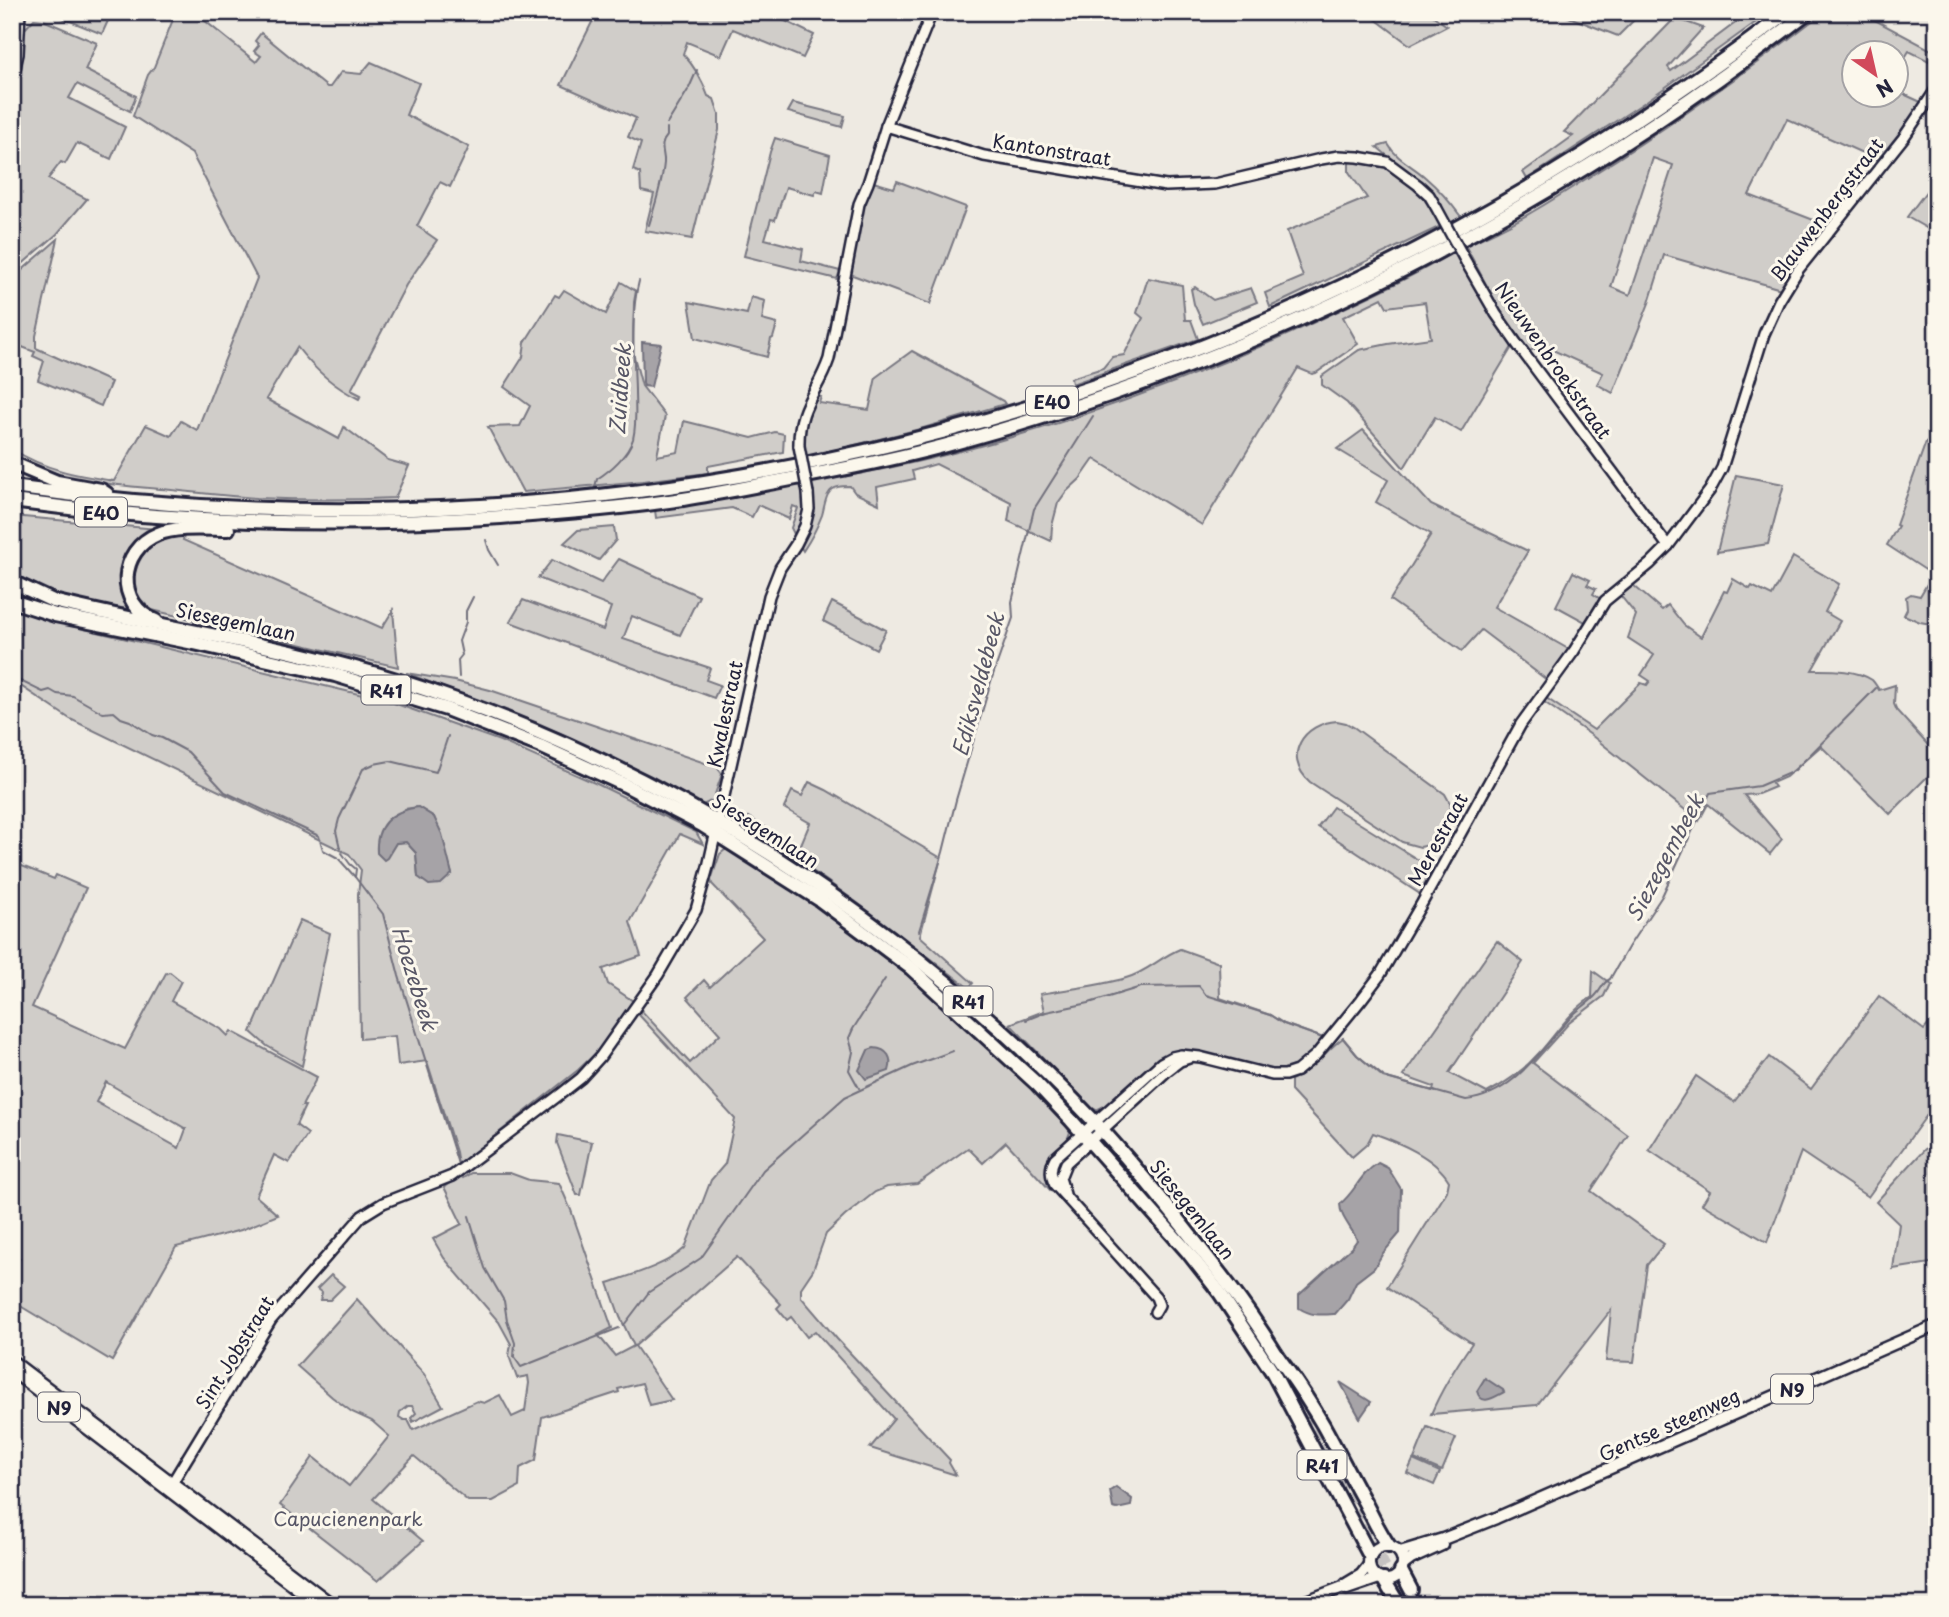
<svg xmlns="http://www.w3.org/2000/svg" width="1949" height="1617" font-family="'Playpen Sans',sans-serif">
	<rect width="100%" height="100%" fill="#eeeae2"/>
	<filter id="ink" filterUnits="userSpaceOnUse"><feTurbulence type="fractalNoise" baseFrequency=".0143" numOctaves="2"/><feDisplacementMap in="SourceGraphic" scale="14" xChannelSelector="R" yChannelSelector="G"/><feConvolveMatrix kernelMatrix="1 2 1 2 8 2 1 2 1" color-interpolation-filters="sRGB"/></filter>
	<g filter="url(#ink)">
		<g fill="#d0cdc9" stroke="#797882" stroke-width="2" fill-rule="evenodd">
			<polygon points="48,12 112,12 102,34"/>
			<path d="M178,12H194L256,62L261,56L254,51L259,45L255,41L261,33L327,87H330L341,72L361,74L371,62L419,83L406,115L469,147L450,187L440,182L417,226L437,240L406,285L351,390L361,395L359,399C334,387 314,369 297,347L266,399L339,439L344,427L388,460L409,466L395,498C349,500 303,500 257,498C228,496 200,493 172,490C117,485 60,483 12,454V449C45,470 76,475 114,481L146,425L171,436L181,421L197,430L257,278L192,154L133,116L148,75L154,67L174,17Z"/>
			<path d="M597,12H619L628,17L631,12H767L814,35L803,58L733,29L721,56L687,42L683,54C695,67 702,79 708,96L714,99L719,114V130L692,239L645,231L654,194L641,191L640,173L633,170L641,143L628,137L636,118L561,85Z"/>
			<polygon points="1366,12 1428,12 1447,26 1410,45"/>
			<polygon points="1556,12 1642,12 1618,36"/>
			<polygon points="1750,12 1770,12 1645,102 1527,179 1523,172 1573,136 1564,132 1675,18 1703,28 1668,67 1671,71"/>
			<path d="M1824,12H1860L1937,53V65L1909,51L1898,69L1897,68L1896,52H1854V94H1896L1897,91L1923,103L1878,160L1787,119L1749,195L1824,224L1802,256L1781,289L1664,255L1649,303L1613,393L1597,384L1603,373L1542,345L1530,351L1502,314L1465,245C1511,227 1551,201 1592,175C1672,125 1749,70 1824,12ZM1653,158L1673,165L1630,295L1611,287Z"/>
			<polygon points="34,19 43,20 97,43 85,70 136,96 130,111 77,84 69,98 125,127 111,159 77,143 65,164 61,162 48,179 87,199 57,234 12,273 12,91 22,67 24,30"/>
			<polygon points="793,103 845,116 842,127 788,112"/>
			<polygon points="775,138 830,155 823,193 816,191 814,195 786,187 775,220 771,219 765,239 803,249 801,261 840,271 837,279 744,256 770,152"/>
			<path d="M1388,144C1396,159 1413,166 1425,177C1439,189 1451,203 1462,218L1451,223L1434,195L1377,147Z"/>
			<path d="M1349,159C1360,162 1371,163 1382,166C1410,176 1428,201 1441,226L1270,307L1265,293L1303,277L1287,231L1367,198L1349,172Z"/>
			<polygon points="1937,177 1937,234 1907,217"/>
			<polygon points="897,181 966,207 930,304 850,274 866,195 873,182 894,188"/>
			<polygon points="58,239 36,336 36,348 111,382 101,406 38,380 44,361 33,356 35,352 12,343 12,279"/>
			<path d="M1454,252L1458,260L1460,259L1511,342L1512,347L1461,432L1435,417L1404,468L1347,403L1322,385V376L1359,350L1388,344L1431,338L1425,302L1387,307L1382,298L1343,317L1358,344L1316,373L1312,374L1298,368L1202,525L1094,459L1080,479L1066,492L1058,503L1052,526L1051,541L1008,521L1011,502L936,464L912,471L914,479L877,487L879,504L855,493L850,486C843,486 833,486 829,493C825,498 824,509 822,515C817,528 811,539 803,551L800,546C812,525 815,506 811,482C985,455 1163,394 1321,319C1366,298 1411,278 1454,252Z"/>
			<polygon points="1148,278 1182,285 1185,320 1191,320 1198,339 1072,384 1071,378 1103,368 1112,357 1124,355 1143,318 1137,313"/>
			<polygon points="621,282 636,291 634,302 633,353 642,386 665,416 657,456 678,452 684,421 752,438 775,432 784,434 783,452 708,466 708,473 643,481 523,492 488,427 520,426 530,406 504,387 523,357 525,342 555,295 559,297 564,290 606,314"/>
			<polygon points="1195,287 1213,300 1251,288 1257,302 1203,324 1194,304 1191,289"/>
			<polygon points="751,297 765,301 762,320 777,324 773,338 771,339 767,357 695,338 689,302 747,314"/>
			<path d="M912,351L1003,401L1005,404L920,429L806,457C802,430 804,419 817,396L821,397L819,403L869,410L876,377Z"/>
			<polygon points="1363,430 1431,505 1528,551 1494,607 1570,650 1547,680 1481,630 1462,651 1390,600 1431,534 1376,502 1388,480 1337,449"/>
			<polygon points="1926,442 1937,445 1937,625 1920,622 1904,615 1907,609 1906,597 1911,594 1920,596 1931,577 1930,573 1887,545 1898,526 1896,525"/>
			<polygon points="1736,475 1784,484 1768,544 1717,552"/>
			<path d="M801,485C805,504 805,519 795,536L791,528L798,508L793,506L789,519L758,505L752,517L732,508L656,518L655,510Z"/>
			<path d="M12,516L158,529L128,555L133,610C91,603 49,597 12,575Z"/>
			<polygon points="614,527 616,540 599,560 564,543 578,530"/>
			<path d="M184,536L183,540L382,628L393,610L398,667L152,610C147,605 140,601 137,594C129,575 140,552 157,542C164,537 175,537 184,536Z"/>
			<path d="M1793,557L1839,584L1825,612L1840,621L1812,670C1830,670 1856,669 1872,680C1875,683 1877,687 1879,690L1895,685L1894,704L1897,711L1937,755V767L1890,814L1821,746L1786,777L1772,783L1775,787L1758,794L1744,795L1782,839L1770,854L1708,804L1699,821L1591,735L1544,702L1546,698L1594,730L1641,683L1647,685L1650,681L1641,675L1654,655L1628,638L1636,615L1620,595L1633,585L1662,610L1668,605L1684,625L1701,637L1724,591L1727,592L1733,579L1750,589L1752,586L1772,596Z"/>
			<polygon points="619,559 699,596 680,635 632,616 623,639 710,668 706,680 720,685 714,698 510,622 523,600 603,630 611,607 538,578 552,560 601,583"/>
			<polygon points="1573,572 1590,580 1587,585 1596,589 1593,594 1602,600 1587,623 1556,606"/>
			<polygon points="832,602 886,630 876,649 823,621"/>
			<path d="M12,609L51,621L388,701L500,741L597,784L696,832L703,844L680,834L630,922L641,956L603,969L608,984L633,1001L599,1050L578,1070L458,1165L456,1152L427,1061L398,1065L395,1036L360,1039L358,894L361,870L349,854L70,719L22,687L12,683ZM418,807L434,817L452,874L418,877L416,853L406,842L396,843L390,852L405,809Z"/>
			<polygon points="406,673 455,681 490,690 717,767 722,774 713,800 703,805 653,777 560,733"/>
			<path d="M1337,721L1346,723L1355,728L1445,794L1450,803L1452,815L1448,832L1434,844L1420,847L1402,842L1310,782C1281,756 1304,723 1337,721Z"/>
			<path d="M809,782L826,790L941,858L920,936L973,983L969,988C895,931 823,874 743,826L748,817L799,849L810,823L784,808L792,791L802,796Z"/>
			<polygon points="1333,807 1433,869 1420,894 1318,827"/>
			<path d="M726,849L815,905L914,980L1032,1089L1066,1124L1070,1132C1062,1161 1038,1148 1052,1192L1006,1142L983,1163L968,1148L917,1184L887,1187L875,1192L845,1216L826,1234L813,1270L801,1288V1297L837,1339L950,1460L949,1463L956,1475L870,1448L894,1419L815,1331L807,1337L791,1317L787,1320L777,1308L781,1304L737,1257L635,1346L672,1400L649,1405L642,1383L618,1389L619,1392L542,1417L536,1460L520,1468L519,1487L493,1501H468L414,1456L373,1499L423,1541L378,1581L280,1505L313,1457L349,1486L389,1436L372,1421L352,1412L332,1397L297,1366L357,1299L424,1374L443,1406L413,1422L411,1418L416,1413L412,1406H408L400,1412L399,1417L404,1420H408L413,1430L477,1401L484,1403L500,1395L512,1417L525,1411L529,1383L528,1376L517,1378L509,1356L511,1344L499,1322L444,1258L433,1239L462,1224L444,1187L460,1176L463,1178L471,1173H510L529,1180L559,1183L571,1210L612,1328L598,1335L615,1356L634,1346L620,1317L608,1283C632,1275 667,1265 685,1248L711,1180L725,1164L735,1119L639,1015L641,1010L690,1063L720,1034L687,997L704,980L710,987L763,938L712,884L711,880L720,854Z"/>
			<path d="M12,862L54,879L56,875L86,888L32,1007L125,1049L166,973L170,972L181,981L171,1001L221,1029L228,1036L231,1031L317,1077L302,1106H305L296,1125L308,1134L289,1163L274,1155L256,1196L278,1215L241,1230L176,1247L112,1361L12,1301V1262L17,1264L20,1258L12,1255ZM106,1082L186,1129L179,1148L96,1102Z"/>
			<polygon points="300,920 330,933 302,1066 267,1046 251,1032"/>
			<path d="M1497,941L1523,962L1449,1073L1487,1093C1506,1083 1525,1069 1539,1053C1557,1033 1569,1012 1592,997L1593,971L1610,983L1604,996L1569,1023L1533,1063L1628,1135L1591,1191L1664,1244L1647,1265L1634,1362L1606,1361L1611,1310L1537,1405L1431,1414C1442,1388 1456,1366 1472,1343L1387,1287L1441,1201L1447,1191L1449,1181C1435,1157 1398,1142 1373,1133L1367,1144L1352,1157L1291,1091V1080C1312,1071 1325,1051 1343,1038L1357,1055L1383,1077L1436,1092L1433,1090L1434,1087L1403,1076Z"/>
			<path d="M1180,949L1219,963L1220,998L1270,1015L1284,1024L1323,1038C1311,1059 1298,1071 1273,1071L1181,1051L1109,1104L1096,1110L1088,1106L1057,1072L1010,1024L1044,1011L1040,994C1068,989 1099,986 1126,978C1147,972 1160,957 1180,949Z"/>
			<polygon points="1879,996 1924,1030 1937,1015 1937,1101 1868,1197 1801,1152 1767,1242 1702,1204 1710,1191 1649,1150 1696,1076 1734,1102 1769,1057 1811,1089"/>
			<polygon points="558,1135 592,1142 581,1195 577,1195 557,1143"/>
			<polygon points="1937,1136 1937,1262 1893,1269 1899,1224 1876,1202"/>
			<polygon points="331,1275 344,1286 330,1300 320,1300 322,1293 317,1289"/>
			<polygon points="1427,1427 1456,1438 1442,1471 1414,1459"/>
			<polygon points="1413,1460 1440,1472 1434,1485 1407,1473"/>
		</g>
		<g fill="#a6a3a7" stroke="#716f7c" stroke-width="2">
			<polygon points="642,342 661,344 651,387 644,386 643,383"/>
			<path d="M418,807L434,817L442,834L452,874L441,884L429,885L418,877L416,853L406,842L396,843L387,858L384,860L377,853C375,825 391,811 418,807Z"/>
			<path d="M874,1048C888,1049 893,1058 889,1071L866,1079L859,1070L868,1050Z"/>
			<path d="M1378,1163L1388,1168L1401,1189L1400,1233L1383,1253L1374,1268L1356,1282L1348,1299L1335,1314C1321,1315 1311,1316 1299,1308V1295L1352,1247L1357,1240C1352,1228 1340,1217 1340,1204C1356,1191 1359,1175 1378,1163Z"/>
			<path d="M1485,1378L1503,1390L1504,1392C1494,1397 1481,1407 1477,1391Z"/>
			<polygon points="1340,1382 1371,1402 1360,1418"/>
			<polygon points="1116,1487 1132,1499 1131,1506 1117,1509 1113,1508 1110,1491"/>
		</g>
		<g fill="none" stroke-linecap="round" stroke-linejoin="round">
			<g stroke="#716f7c" stroke-width="2">
				<polyline points="689,88 697,70"/>
				<polyline points="667,124 688,90"/>
				<path d="M649,225C655,205 662,184 664,163C665,152 658,146 667,136V128"/>
				<path d="M595,487L597,479C611,470 628,455 633,439C637,423 635,405 635,390C634,354 630,315 639,281"/>
				<polyline points="486,540 489,550 498,565"/>
				<polyline points="459,677 458,660 462,655 459,641 466,622 466,611 473,597"/>
				<path d="M12,678C24,682 32,687 43,692L50,690L57,694L73,696L103,713L114,712L121,718L130,721L152,735L162,738L188,752L225,792L319,836L323,850L338,858L355,877L383,914L399,976L458,1164"/>
				<polyline points="340,848 336,831 339,819 363,769 374,764 390,761 436,772 448,736"/>
				<polyline points="342,853 350,864 356,869 355,877"/>
				<polyline points="919,931 943,852 956,800 992,678 1013,618 1012,602 1034,509 1093,416"/>
				<polyline points="1026,1020 1046,1012 1089,1003 1141,987 1199,986 1206,995 1270,1015 1284,1024 1323,1038"/>
				<polyline points="1343,1038 1357,1055 1383,1076"/>
				<path d="M1387,1078L1466,1100C1516,1095 1542,1046 1575,1013C1582,1007 1590,1002 1596,995C1602,989 1602,983 1610,979L1629,946L1662,896L1710,793L1759,786L1794,771L1876,688"/>
				<polyline points="859,1088 849,1070 853,1052 849,1038 853,1029 885,979"/>
				<polyline points="469,1216 485,1268 504,1301 507,1320 515,1343 514,1357 521,1367 619,1328"/>
				<polyline points="624,1325 649,1292 701,1258 763,1170 845,1097 912,1066 953,1051"/>
			</g>
			<g stroke="#c5c2c1" stroke-width="12" stroke-dasharray="12 6" stroke-linecap="butt">
				<polyline points="1236,1308 1264,1345 1282,1375 1405,1605"/>
				<polyline points="1411,1590 1418,1605"/>
			</g>
			<defs>
				<g id="secondary">
					<polyline points="12,79 18,54 20,12"/>
					<polyline points="886,126 984,156 1166,186 1215,184 1321,159 1339,156 1358,157 1387,162 1418,185 1429,195 1436,207"/>
					<polyline points="1466,262 1496,314 1517,344 1668,546"/>
					<path d="M799,446C798,406 817,394 829,359L859,204L868,183L886,126L932,12"/>
					<polyline points="1065,1194 1060,1178 1066,1163 1167,1071 1180,1061 1189,1058"/>
					<path d="M1155,1312L1159,1305L1156,1297L1055,1185C1050,1176 1050,1167 1055,1158L1161,1063L1172,1057L1181,1055L1200,1057L1272,1075H1285L1297,1071L1316,1055L1361,1000L1380,975L1422,903L1521,724L1574,651L1605,601L1650,564L1668,546L1710,490L1722,468L1764,334L1779,301L1798,270L1904,137L1937,88"/>
					<polyline points="172,1483 271,1320 362,1216 383,1203 452,1176 562,1093 581,1078 600,1057 658,975 696,910 708,867 769,596 780,568 796,544 805,526 809,509 808,493"/>
				</g>
				<g id="primary">
					<polyline points="12,1361 333,1605"/>
					<polyline points="12,1371 319,1605"/>
					<circle cx="1386" cy="1563" r="17"/>
					<polyline points="1400,1552 1443,1539 1496,1518 1937,1325"/>
					<polyline points="1403,1565 1411,1559 1442,1545"/>
					<polyline points="1346,1584 1361,1575 1369,1565"/>
					<polyline points="1296,1605 1343,1587 1347,1589 1379,1578"/>
				</g>
				<g id="highway">
					<polyline points="12,463 57,482 101,490 107,494"/>
					<path d="M12,487C582,568 1171,435 1648,112C1695,80 1742,48 1787,12"/>
					<path d="M12,501C175,523 337,528 501,517C562,513 623,508 683,499C721,493 758,485 796,478C853,467 909,456 965,440C1271,355 1558,208 1808,12"/>
					<path d="M12,582L53,601C168,629 290,646 403,682C665,765 902,919 1091,1118C1136,1166 1177,1218 1217,1270C1233,1290 1248,1311 1262,1332C1270,1344 1277,1357 1286,1368C1299,1386 1312,1406 1323,1425C1337,1450 1350,1476 1364,1501C1372,1516 1379,1532 1389,1546"/>
					<polyline points="12,601 55,615 194,643 335,675 446,709 540,746 625,785 702,825 820,900 911,968 1037,1084 1071,1120 1187,1251 1220,1293 1273,1373 1370,1556"/>
					<path d="M156,621C115,605 118,550 158,534C177,526 207,529 228,529"/>
					<polyline points="1401,1571 1411,1590"/>
					<polyline points="1384,1580 1396,1600"/>
				</g>
			</defs>
			<use href="#secondary" stroke="#22223b" stroke-width="14"/>
			<use href="#primary" stroke="#22223b" stroke-width="15"/>
			<use href="#highway" stroke="#22223b" stroke-width="18"/>
			<use href="#secondary" stroke="#fbf7ec" stroke-width="9"/>
			<use href="#primary" stroke="#fbf7ec" stroke-width="10"/>
			<use href="#highway" stroke="#fbf7ec" stroke-width="12"/>
			<defs>
				<g id="secondary-bridge">
					<polyline points="1436,207 1466,262"/>
					<polyline points="799,446 808,493"/>
				</g>
			</defs>
			<use href="#secondary-bridge" stroke="#22223b" stroke-width="14" stroke-linecap="butt"/>
			<use href="#secondary-bridge" stroke="#fbf7ec" stroke-width="9"/>
		</g>
	</g>
	<g text-anchor="middle" dominant-baseline="central" stroke-width="6" stroke-linejoin="round" paint-order="stroke">
		<g fill="#fbf7ec" stroke="#636270" stroke-width="2">
			<rect x="1026" y="386.5" width="52" height="29" rx="5"/>
			<rect x="75" y="497.5" width="52" height="29" rx="5"/>
			<rect x="361.5" y="675.5" width="49" height="29" rx="5"/>
			<rect x="943.5" y="986.5" width="49" height="29" rx="5"/>
			<rect x="1771" y="1374.5" width="42" height="29" rx="5"/>
			<rect x="38" y="1392.5" width="42" height="29" rx="5"/>
			<rect x="1297.5" y="1450.5" width="49" height="29" rx="5"/>
		</g>
		<g font-size="18" font-weight="bold" fill="#22223b">
			<text x="1052" y="401">E40</text>
			<text x="101" y="512">E40</text>
			<text x="386" y="690">R41</text>
			<text x="968" y="1001">R41</text>
			<text x="1792" y="1389">N9</text>
			<text x="59" y="1407">N9</text>
			<text x="1322" y="1465">R41</text>
		</g>
		<g font-size="19" fill="#22223b" stroke="#fbf7ec">
			<text transform="translate(1052 149) rotate(9)">Kantonstraat</text>
			<text transform="translate(1826 209) rotate(-53)">Blauwenbergstraat</text>
			<text transform="translate(1554 360) rotate(55)">Nieuwenbroekstraat</text>
			<text transform="translate(236 621) rotate(12)">Siesegemlaan</text>
			<text transform="translate(724 714) rotate(-78)">Kwalestraat</text>
			<text transform="translate(766 830) rotate(32)">Siesegemlaan</text>
			<text transform="translate(1437 839) rotate(-61)">Merestraat</text>
			<text transform="translate(1193 1209) rotate(51)">Siesegemlaan</text>
			<text transform="translate(234 1352) rotate(-58)">Sint Jobstraat</text>
			<text transform="translate(1669 1424) rotate(-24)">Gentse steenweg</text>
		</g>
		<g font-size="19" fill="#565566" stroke="#fbf7ec">
			<text x="348" y="1518">Capucienenpark</text>
		</g>
		<g font-size="21" font-style="italic" fill="#575666" stroke="#fbf7ec">
			<text transform="translate(619 389) rotate(-86)">Zuidbeek</text>
			<text transform="translate(977 684) rotate(-75)">Ediksveldebeek</text>
			<text transform="translate(1664 857) rotate(-62)">Siezegembeek</text>
			<text transform="translate(416 978) rotate(73)">Hoezebeek</text>
		</g>
	</g>
	<rect width="1949" height="1617" fill="none" stroke="#fbf7ec" stroke-width="42"/>
	<rect x="21" y="21" width="1907" height="1575" fill="none" stroke="#22223b" stroke-width="2.5" filter="url(#ink)"/>
	<g transform="translate(1875 74) rotate(146)"><circle r="33" fill="#fbf7ec" stroke="#a4a2a5" stroke-width="2"/>
	<path d="M0-5L12 26L0 18L-12 26Z" fill="#d1495b"/>
	<text y="-10" font-size="19" font-weight="bold" text-anchor="middle" fill="#22223b">N</text>
	</g>
</svg>
